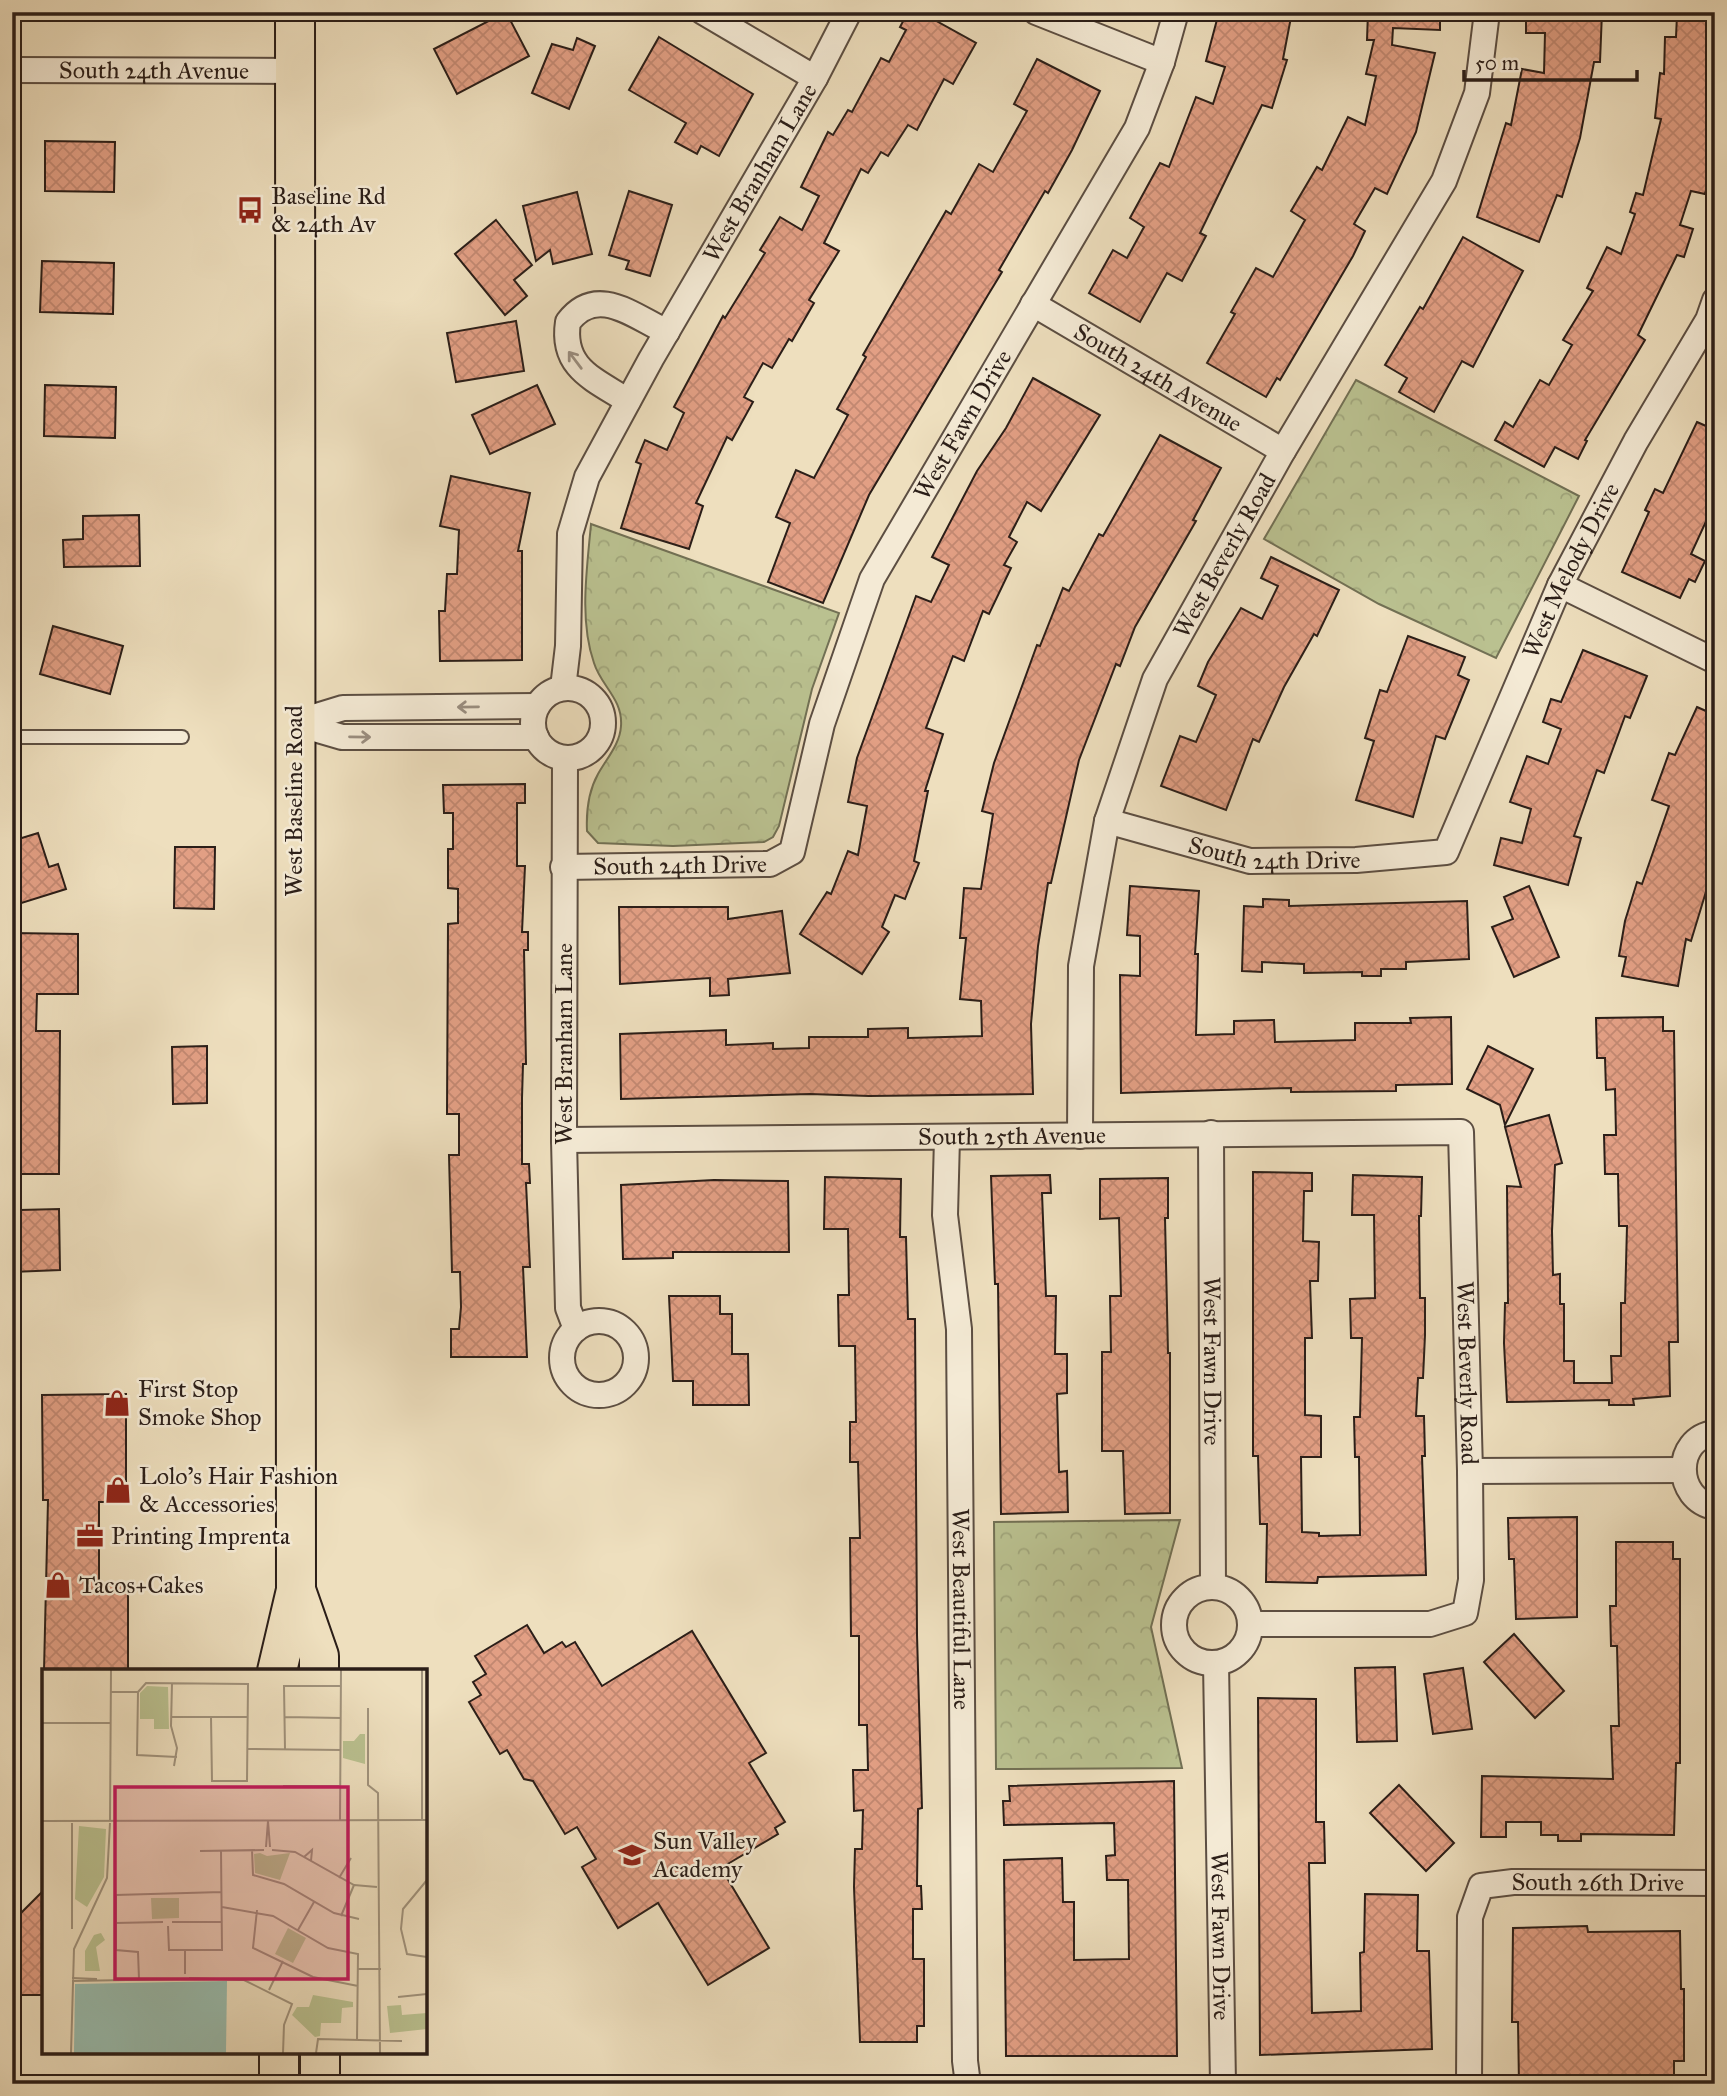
<svg xmlns="http://www.w3.org/2000/svg" width="1727" height="2096" font-family="'IM FELL Great Primer',serif">
	<defs>
		<pattern id="park-crowns" width="20" height="18" patternUnits="userSpaceOnUse" patternTransform="scale(1.75)"><rect width="20" height="18" fill="#bac190"/><path d="M2 6a3 3 0 1 1 6 0M12 15a3 3 0 1 1 6 0" fill="none" stroke="#a0a57b"/></pattern>
		<pattern id="building-cross-hatch" width="8" height="8" patternUnits="userSpaceOnUse" patternTransform="scale(1.75)"><rect width="8" height="8" fill="#e29f84"/><path d="M0 0l8 8M0 8l8-8" fill="none" stroke="#c28871"/></pattern>
	</defs>
	<rect width="100%" height="100%" fill="#eedfbe"/>
	<filter id="stains"><feTurbulence type="fractalNoise" baseFrequency=".00286" numOctaves="4"/><feColorMatrix values="0 0 0 0 .2 0 0 0 0 .09 0 0 0 0 .02 0 0 0 .5 -.17"/></filter>
	<radialGradient id="worn" r=".72"><stop offset=".6" stop-color="#630" stop-opacity="0"/><stop offset="1" stop-color="#630" stop-opacity=".3"/></radialGradient>
	<g fill="url(#park-crowns)" stroke="#727054" stroke-width="2">
		<polygon points="1356,380 1579,496 1496,658 1379,604 1264,539"/>
		<path d="M591,524L839,613L812,689L779,826L773,837L764,842L673,846L598,843L587,831C586,810 588,792 598,774C607,758 620,744 621,726C623,699 601,686 594,663C579,620 587,569 591,524Z"/>
		<polygon points="1180,1520 1151,1627 1182,1768 996,1769 994,1522"/>
	</g>
	<g fill="url(#building-cross-hatch)" stroke="#2b1e18" stroke-width="2">
		<polygon points="506,12 529,56 457,94 434,49"/>
		<polygon points="908,12 920,12 976,43 953,84 944,79 917,130 908,125 888,156 881,152 868,173 861,169 824,243 839,251 809,300 814,303 792,341 789,339 772,368 763,363 744,397 753,402 732,440 727,437 696,503 703,506 689,549 621,528 641,464 636,462 645,440 667,450 684,413 674,407 723,316 725,318 765,253 760,250 780,217 802,230 819,196 801,187 828,132 833,135 848,110 852,112 881,58 889,62 906,30 900,27"/>
		<polygon points="1219,12 1292,12 1283,59 1287,60 1272,108 1262,105 1200,233 1206,236 1182,281 1167,273 1140,322 1089,293 1113,250 1127,258 1144,227 1130,218 1160,163 1169,167 1196,97 1213,104 1225,67 1206,61"/>
		<polygon points="1368,12 1440,12 1440,30 1393,28 1392,45 1435,53 1416,132 1387,194 1375,188 1354,224 1365,231 1353,256 1280,380 1277,378 1266,397 1207,363 1235,314 1231,312 1256,268 1273,277 1305,220 1291,211 1317,167 1322,170 1348,117 1365,125 1376,76 1366,74 1374,40 1367,40"/>
		<polygon points="1526,12 1602,12 1600,62 1594,62 1580,138 1562,197 1557,195 1539,242 1477,217 1506,123 1511,125 1522,69 1544,73 1545,33 1526,33"/>
		<polygon points="1677,15 1715,16 1715,153 1705,194 1691,191 1680,225 1693,229 1684,257 1677,255 1638,335 1645,340 1585,440 1587,441 1578,459 1555,447 1544,467 1495,440 1505,422 1513,427 1540,380 1549,385 1572,345 1563,340 1593,291 1587,288 1607,247 1621,254 1635,214 1630,212 1636,193 1643,195 1661,119 1655,118 1660,73 1664,74 1665,37 1676,37"/>
		<polygon points="659,37 753,94 719,156 701,146 697,154 675,142 686,123 629,90"/>
		<polygon points="577,38 595,46 569,109 532,93 552,44 573,50"/>
		<polygon points="1037,59 1100,91 1072,150 1048,193 1045,191 999,270 1002,272 988,295 869,495 823,603 768,582 790,523 776,517 796,470 814,478 848,415 837,409 866,357 863,355 946,211 951,214 979,164 993,172 1027,111 1014,104"/>
		<polygon points="45,141 115,142 114,192 45,191"/>
		<polygon points="629,191 672,205 650,276 626,269 629,261 609,255"/>
		<polygon points="577,192 592,254 553,264 550,250 536,261 523,206"/>
		<polygon points="496,220 532,265 514,280 527,296 505,315 455,254"/>
		<polygon points="1463,237 1523,271 1473,367 1462,361 1434,412 1399,392 1407,378 1385,365 1420,307 1423,309"/>
		<polygon points="42,261 114,263 113,314 40,312"/>
		<polygon points="516,321 524,371 456,382 447,333"/>
		<polygon points="1033,378 1100,415 1041,511 1027,502 1009,537 1017,542 1004,565 1011,568 989,614 983,611 964,661 953,656 926,728 943,734 925,791 928,791 914,861 919,863 905,899 895,895 882,927 889,932 862,974 800,934 827,892 831,894 848,851 858,855 867,806 848,802 857,758 916,596 931,602 949,565 932,557 977,471 1006,428"/>
		<polygon points="45,385 116,387 115,438 44,436"/>
		<polygon points="537,385 555,424 490,454 472,415"/>
		<polygon points="1697,422 1715,430 1715,520 1708,517 1691,554 1705,561 1695,582 1689,579 1680,598 1622,572 1649,512 1645,510 1655,489 1663,493"/>
		<polygon points="1160,435 1221,468 1193,520 1196,521 1135,627 1120,666 1116,664 1079,760 1051,883 1048,883 1038,946 1031,1024 1033,1094 869,1096 810,1094 621,1099 620,1034 726,1030 726,1045 773,1043 773,1049 809,1048 809,1037 868,1037 868,1029 908,1028 908,1038 982,1036 981,1001 960,999 966,938 960,938 964,888 981,889 993,814 982,811 994,763 1037,645 1040,646 1063,588 1069,591 1099,534 1103,536"/>
		<polygon points="451,476 530,493 518,551 522,551 522,660 440,661 439,611 445,611 447,574 457,574 459,530 440,526"/>
		<polygon points="139,515 140,566 64,567 63,540 83,539 83,516"/>
		<polygon points="1271,557 1339,590 1317,636 1314,634 1284,687 1259,742 1253,739 1226,810 1161,786 1180,736 1196,742 1216,695 1198,686 1208,662 1241,608 1262,619 1278,586 1261,578"/>
		<polygon points="53,626 123,646 110,694 40,674"/>
		<polygon points="1408,636 1465,657 1458,675 1469,680 1445,739 1436,736 1413,817 1356,800 1374,741 1365,738 1380,690 1387,692"/>
		<polygon points="1583,650 1647,676 1630,718 1625,716 1604,773 1597,770 1574,836 1581,838 1568,885 1494,865 1501,838 1522,843 1531,809 1510,802 1527,756 1548,764 1561,729 1543,722 1551,699 1561,702"/>
		<polygon points="1697,707 1715,715 1715,862 1691,941 1686,939 1678,986 1622,976 1626,957 1619,956 1625,921 1637,882 1642,884 1669,806 1652,800 1669,753 1675,755"/>
		<polygon points="525,784 525,803 517,803 517,866 525,866 522,932 528,932 528,950 524,950 526,1064 523,1064 522,1098 522,1164 529,1164 530,1183 526,1183 530,1267 523,1267 527,1357 451,1357 451,1329 459,1329 461,1307 460,1272 452,1272 449,1155 459,1155 459,1114 447,1114 448,924 458,923 458,889 448,888 448,849 453,849 453,813 444,813 443,785"/>
		<polygon points="38,833 49,867 58,864 66,889 12,906 12,841"/>
		<polygon points="175,847 215,847 214,909 174,908"/>
		<polygon points="1130,886 1199,891 1195,954 1198,954 1196,1035 1234,1034 1234,1021 1274,1020 1275,1042 1355,1040 1355,1023 1411,1023 1410,1018 1451,1017 1452,1084 1396,1085 1396,1091 1291,1092 1291,1088 1121,1093 1120,975 1140,976 1140,936 1127,935"/>
		<polygon points="1529,886 1559,957 1514,977 1492,927 1513,919 1504,897"/>
		<polygon points="1263,899 1289,900 1289,906 1467,901 1469,959 1406,962 1406,969 1381,969 1381,976 1362,976 1362,972 1304,973 1304,964 1262,962 1262,972 1242,971 1244,906 1263,907"/>
		<polygon points="619,907 728,907 728,919 782,911 790,973 728,979 729,995 710,996 710,978 620,984"/>
		<polygon points="12,933 78,934 78,994 37,994 36,1031 60,1031 59,1174 18,1174 18,1152 12,1152"/>
		<polygon points="1663,1017 1663,1031 1674,1031 1678,1342 1669,1342 1670,1396 1633,1399 1634,1405 1609,1405 1609,1400 1507,1402 1504,1343 1505,1303 1508,1303 1507,1186 1521,1187 1505,1127 1549,1115 1562,1163 1555,1165 1552,1231 1553,1275 1560,1274 1560,1304 1564,1304 1564,1361 1574,1361 1574,1383 1612,1383 1611,1356 1621,1356 1621,1303 1625,1303 1627,1226 1619,1226 1618,1174 1605,1174 1604,1135 1616,1135 1615,1089 1606,1090 1605,1058 1597,1058 1596,1018"/>
		<polygon points="207,1046 207,1103 173,1104 172,1047"/>
		<polygon points="1488,1046 1533,1069 1505,1125 1500,1105 1467,1089"/>
		<polygon points="1253,1172 1312,1173 1312,1191 1304,1191 1303,1241 1319,1242 1318,1281 1310,1281 1312,1338 1305,1338 1305,1415 1321,1416 1321,1457 1301,1457 1302,1532 1319,1533 1319,1536 1360,1535 1359,1457 1355,1457 1354,1417 1360,1417 1362,1338 1351,1338 1350,1299 1375,1298 1374,1215 1352,1215 1353,1175 1422,1177 1421,1216 1419,1216 1420,1298 1425,1298 1425,1335 1423,1378 1418,1378 1416,1416 1424,1416 1425,1456 1422,1456 1426,1575 1318,1577 1317,1583 1266,1582 1267,1524 1260,1524 1258,1456 1253,1456"/>
		<polygon points="1050,1175 1051,1193 1042,1193 1046,1296 1056,1296 1055,1354 1067,1354 1067,1393 1057,1394 1059,1472 1067,1471 1068,1512 1001,1514 998,1284 995,1284 991,1176"/>
		<polygon points="825,1177 901,1179 900,1237 906,1237 908,1319 915,1319 917,1635 922,1808 918,1809 917,1886 921,1886 922,1909 913,1909 913,1959 924,1959 924,2026 917,2026 917,2042 860,2042 854,1887 855,1849 862,1849 863,1810 854,1811 853,1770 868,1770 867,1725 859,1725 859,1636 851,1636 850,1538 860,1538 858,1462 850,1462 850,1422 856,1422 855,1346 839,1346 838,1295 849,1295 848,1229 824,1229"/>
		<polygon points="1168,1178 1168,1218 1165,1218 1168,1353 1170,1353 1170,1513 1125,1514 1123,1451 1102,1451 1102,1352 1111,1352 1110,1296 1121,1296 1119,1218 1100,1219 1100,1179"/>
		<polygon points="714,1180 788,1181 789,1252 673,1252 673,1258 623,1259 621,1185"/>
		<polygon points="59,1209 60,1270 12,1272 12,1231 20,1231 20,1210"/>
		<polygon points="669,1296 720,1296 720,1314 732,1314 732,1354 748,1354 749,1405 693,1405 693,1381 673,1381"/>
		<polygon points="126,1394 126,1502 99,1502 99,1585 128,1585 128,1671 44,1671 48,1500 43,1500 42,1395"/>
		<polygon points="1577,1517 1577,1617 1516,1619 1514,1559 1509,1559 1508,1518"/>
		<polygon points="1616,1542 1673,1542 1673,1559 1680,1559 1680,1763 1676,1763 1674,1835 1581,1834 1581,1841 1558,1841 1558,1835 1541,1835 1541,1822 1506,1822 1506,1837 1481,1837 1482,1776 1613,1779 1611,1726 1619,1726 1617,1646 1611,1646 1610,1606 1616,1606"/>
		<polygon points="527,1625 544,1653 562,1642 566,1647 575,1642 602,1686 692,1631 766,1753 749,1763 785,1822 775,1828 778,1834 721,1868 769,1948 708,1985 658,1903 618,1928 582,1867 596,1859 577,1827 565,1834 533,1781 524,1779 507,1750 500,1754 469,1702 481,1695 473,1682 486,1674 475,1656"/>
		<polygon points="1514,1634 1564,1691 1535,1718 1484,1662"/>
		<polygon points="1395,1667 1397,1741 1357,1742 1355,1668"/>
		<polygon points="1463,1668 1472,1729 1433,1734 1424,1674"/>
		<polygon points="1258,1698 1316,1699 1316,1822 1324,1822 1325,1863 1309,1863 1312,2013 1361,2011 1360,1953 1364,1952 1365,1894 1418,1895 1417,1951 1429,1951 1432,2049 1260,2055"/>
		<polygon points="1174,1781 1177,2056 1006,2056 1004,1860 1062,1858 1063,1902 1074,1902 1074,1960 1129,1959 1128,1880 1107,1880 1106,1856 1115,1855 1114,1823 1004,1825 1003,1801 1010,1801 1009,1786"/>
		<polygon points="1399,1785 1454,1843 1426,1871 1370,1813"/>
		<polygon points="44,1890 44,1995 12,1995 12,1922"/>
		<polygon points="1587,1926 1588,1932 1680,1931 1681,1989 1684,1989 1684,2061 1674,2061 1674,2077 1588,2078 1588,2083 1519,2084 1518,2022 1512,2022 1513,1928"/>
	</g>
	<g fill="none" stroke-linecap="round" stroke-linejoin="round">
		<defs>
			<polyline id="service" points="12,737 182,737"/>
			<g id="minor">
				<polyline points="703,12 815,78"/>
				<polyline points="1036,12 1162,62"/>
				<path id="s1" d="M12,70L296,71"/>
				<path id="s2" d="M1033,304L1283,451"/>
				<path d="M628,401C594,379 561,368 568,322C597,284 633,316 667,332"/>
				<polyline points="1560,585 1715,661"/>
				<path id="s3" d="M563,688L568,646L570,534L587,477L651,359L815,78L849,12"/>
				<circle cx="568" cy="723" r="35"/>
				<polyline points="294,723 343,708 537,706"/>
				<polyline points="294,723 342,737 536,737"/>
				<polyline points="565,758 564,1140 568,1308 576,1329"/>
				<path id="s4" d="M1107,821L1250,861L1356,860L1446,852L1560,585L1636,441L1708,320L1715,300"/>
				<path id="s5" d="M563,867L770,864L792,852L822,724L872,579L1137,128L1162,62L1176,12"/>
				<path id="s6" d="M1211,1133L1213,1587"/>
				<path id="s7" d="M1080,1136L1081,966L1107,821L1155,679L1283,451L1444,181L1477,93L1487,12"/>
				<path id="s8" d="M947,1138L945,1215L959,1329L965,2061L968,2084"/>
				<path id="s9" d="M564,1140L1461,1132L1470,1471L1471,1580L1465,1613L1430,1624H1250"/>
				<circle cx="599" cy="1358" r="37"/>
				<path d="M1715,1433C1673,1438 1674,1500 1715,1507"/>
				<polyline points="1470,1471 1682,1470"/>
				<circle cx="1212" cy="1625" r="38"/>
				<path id="s10" d="M1216,1663L1223,2084"/>
				<path id="s11" d="M1469,2084L1470,1917L1481,1886L1513,1882L1715,1883"/>
			</g>
			<g id="primary">
				<polyline points="296,1590 319,1656 319,1671"/>
				<polyline points="277,1671 296,1590 295,12"/>
				<polyline points="279,2052 279,2084"/>
				<polyline points="320,2052 320,2084"/>
			</g>
		</defs>
		<use href="#service" stroke="#5c4e42" stroke-width="16"/>
		<use href="#minor" stroke="#5c4e42" stroke-width="28"/>
		<use href="#primary" stroke="#2b1e18" stroke-width="42"/>
		<use href="#service" stroke="#f4ead5" stroke-width="12"/>
		<use href="#minor" stroke="#f4ead5" stroke-width="24"/>
		<use href="#primary" stroke="#eedfbe" stroke-width="38"/>
	</g>
	<defs><path id="oneway-shaft" d="M-6 0H5M1.5-3L5.5 0L1.5 3" fill="none" stroke-width="1.6" stroke-linecap="round" stroke-linejoin="round" transform="scale(1.75)"/></defs>
	<g stroke="#9a8e80">
		<use href="#oneway-shaft" transform="translate(575 360) rotate(-127)"/>
		<use href="#oneway-shaft" transform="translate(468 707) rotate(179)"/>
		<use href="#oneway-shaft" transform="translate(360 737) rotate(1)"/>
	</g>
	<defs>
		<symbol id="bus-bare" viewBox="-9 -9 18 18"><path d="M-5-6H5V4H4V6H2V4H-2V6H-4V4H-5ZM-3.5-4V0h7V-4ZM-3.5 1.2v1.5H-2V1.2ZM2 1.2v1.5H3.5V1.2Z" fill="#8f2418" stroke="#f4ead5" stroke-width="2.5" paint-order="stroke"/></symbol>
		<symbol id="shop-bare" viewBox="-9 -9 18 18"><path d="M-5-2.5h2.3a2.7 3.5 0 0 1 5.4 0H5L5.5 6h-11ZM-1.5-2.5h3a1.5 2.3 0 0 0-3 0Z" fill="#8f2418" stroke="#f4ead5" stroke-width="2.5" paint-order="stroke"/></symbol>
		<symbol id="office-bare" viewBox="-9 -9 18 18"><path d="M-6-3h4V-5.5h4V-3h4V5H-6ZM-1-4.5V-3h2v-1.5ZM-6 0V1H6V0Z" fill="#8f2418" stroke="#f4ead5" stroke-width="2.5" paint-order="stroke"/></symbol>
		<symbol id="school-bare" viewBox="-9 -9 18 18"><path d="M0-5L7-2L0 1L-7-2ZM-4 1L0 2.5L4 1V4Q0 6-4 4Z" fill="#8f2418" stroke="#f4ead5" stroke-width="2.5" paint-order="stroke"/></symbol>
	</defs>
	<g fill-rule="evenodd">
		<use href="#bus-bare" x="231" y="191" width="38" height="38"/>
		<use href="#shop-bare" x="98" y="1384" width="38" height="38"/>
		<use href="#shop-bare" x="99" y="1471" width="38" height="38"/>
		<use href="#office-bare" x="71" y="1517" width="38" height="38"/>
		<use href="#shop-bare" x="39" y="1566" width="38" height="38"/>
		<use href="#school-bare" x="613" y="1836" width="38" height="38"/>
	</g>
	<g text-anchor="middle" dominant-baseline="central" stroke-width="5" stroke-linejoin="round" paint-order="stroke">
		<g font-size="24" fill="#2b1e18" stroke="#f4ead5">
			<text stroke="none"><textPath href="#s1" startOffset="142">South 24th Avenue</textPath></text>
			<text stroke="none"><textPath href="#s3" startOffset="564">West Branham Lane</textPath></text>
			<text stroke="none"><textPath href="#s2" startOffset="145">South 24th Avenue</textPath></text>
			<text stroke="none"><textPath href="#s5" startOffset="696">West Fawn Drive</textPath></text>
			<text stroke="none"><textPath href="#s7" startOffset="609">West Beverly Road</textPath></text>
			<text stroke="none"><textPath href="#s4" startOffset="653">West Melody Drive</textPath></text>
			<text transform="translate(294 801) rotate(-90)">West Baseline Road</text>
			<text stroke="none"><textPath href="#s4" startOffset="172">South 24th Drive</textPath></text>
			<text stroke="none"><textPath href="#s5" startOffset="117">South 24th Drive</textPath></text>
			<text transform="translate(564 1044) rotate(-90)">West Branham Lane</text>
			<text stroke="none"><textPath href="#s9" startOffset="448">South 25th Avenue</textPath></text>
			<text stroke="none"><textPath href="#s6" startOffset="228">West Fawn Drive</textPath></text>
			<text stroke="none"><textPath href="#s9" startOffset="1138">West Beverly Road</textPath></text>
			<text stroke="none"><textPath href="#s8" startOffset="472">West Beautiful Lane</textPath></text>
			<text stroke="none"><textPath href="#s11" startOffset="317">South 26th Drive</textPath></text>
			<text stroke="none"><textPath href="#s10" startOffset="273">West Fawn Drive</textPath></text>
		</g>
		<g font-size="24" fill="#2b1e18" stroke="#f4ead5" text-anchor="start">
			<text x="271" y="196">Baseline Rd<tspan x="271" dy="28">&amp; 24th Av</tspan></text>
			<text x="138" y="1389">First Stop<tspan x="138" dy="28">Smoke Shop</tspan></text>
			<text x="139" y="1476">Lolo's Hair Fashion<tspan x="139" dy="28">&amp; Accessories</tspan></text>
			<text x="111" y="1536">Printing Imprenta</text>
			<text x="79" y="1585">Tacos+Cakes</text>
			<text x="653" y="1841">Sun Valley<tspan x="653" dy="28">Academy</tspan></text>
		</g>
	</g>
	<g transform="translate(42 1669)">
		<rect width="385" height="385" fill="#eedfbe"/>
		<path d="M37,157L64,160L62,208L45,238L33,230ZM59,264L63,271L54,278L58,302H43V282L52,266Z" fill="#bac190"/>
		<path d="M105,17L126,18L127,60H112V50H98V24ZM318,65H323V95L301,89V72H312ZM218,184L225,187L248,184L238,211L213,204L212,185ZM109,229H137V249L110,250ZM246,259L264,269L251,294L233,285ZM271,326L311,333V338L300,339L299,354H279L278,367L273,368L250,346L255,338H267ZM359,336L360,346L385,344V360L348,364L345,337Z" fill="#bac190"/>
		<path d="M185,312L184,384H32L33,315Z" fill="#99bdaf"/>
		<path fill="none" stroke="#a0927c" stroke-width="2" d="M130,14L129,57L135,79L132,97M69,23H96M96,23L104,14L206,15L205,112H170L169,48M96,23L95,86L135,88M326,39V116L336,124L338,384M129,48H206M243,48L299,49M0,54H68M206,80L299,81M243,80L242,17H299M241,117H298M380,150V1M298,151L299,1M0,152L385,151M226,152L228,178M68,153L69,1M224,178L226,152M210,181L211,206L242,215L292,244L317,250M230,181L253,183L312,216L335,218M158,182L222,181M262,188L270,181L269,192M297,209L309,189M385,211L361,240L359,260L365,285L385,288M180,238L231,247L286,279L316,285L315,371M215,241L211,279L271,308L316,317M299,247L312,216M130,253H180M73,254L121,253M126,257L127,281H180L179,181M30,260V154M256,261L272,233M143,282V305M316,300H339M30,309L55,310M147,309L202,311L250,335L242,356L241,384M97,310L96,283L74,281V226L180,223M30,312L139,310M227,321L241,292M356,328L385,325M29,384L32,280L65,209L68,154M274,384L276,370L360,372"/>
		<path fill="#c2185b" fill-opacity="0.15" stroke="#c2185b" stroke-width="3.5" d="M73,118H306V310H73Z"/>
		<rect width="385" height="385" fill="none" stroke="#2b1e18" stroke-width="3.5"/>
	</g>
	<rect width="1727" height="2096" fill="none" stroke="#eedfbe" stroke-width="42"/>
	<rect x="14" y="14" width="1699" height="2068" fill="none" stroke="#2b1e18" stroke-width="3.5"/>
	<rect x="21" y="21" width="1685" height="2054" fill="none" stroke="#2b1e18" stroke-width="2"/>
	<path d="M1464 70v10h173v-10" fill="none" stroke="#2b1e18" stroke-width="3.5"/>
	<text x="1475" y="70" font-size="21" fill="#2b1e18" stroke="#f4ead5" stroke-width="5" paint-order="stroke">50 m</text>
	<rect width="100%" height="100%" filter="url(#stains)"/>
	<rect width="100%" height="100%" fill="url(#worn)"/>
</svg>
